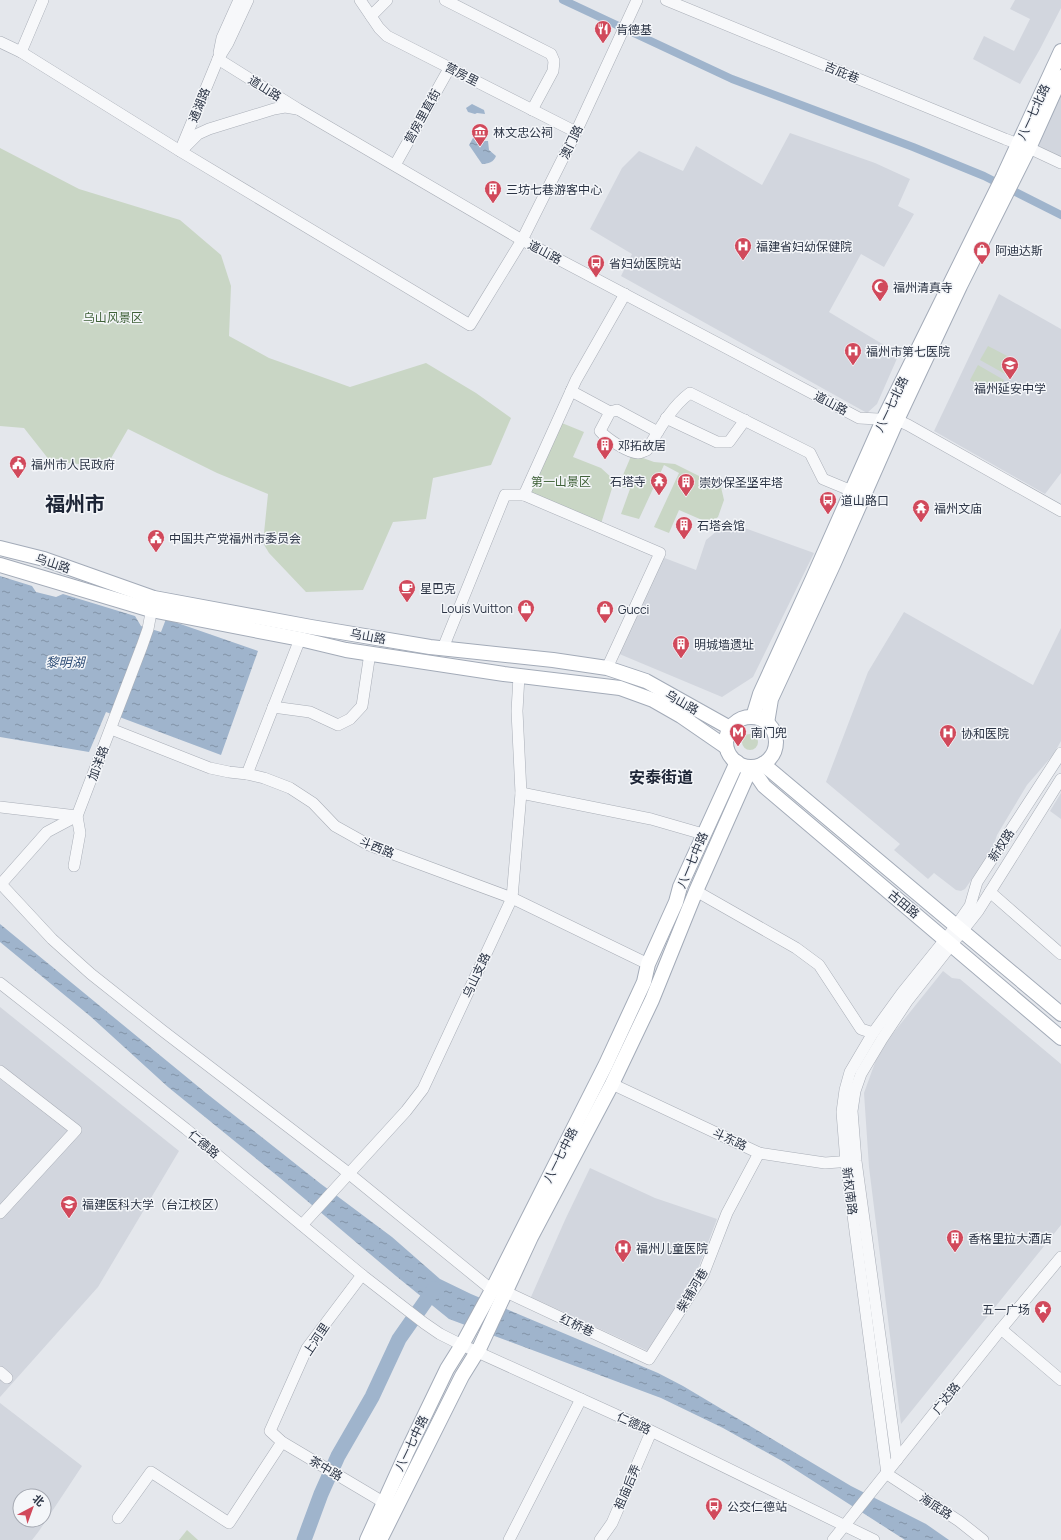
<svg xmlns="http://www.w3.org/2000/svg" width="1061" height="1540" font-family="Manrope,'Noto Sans SC',sans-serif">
	<defs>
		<pattern id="water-ripples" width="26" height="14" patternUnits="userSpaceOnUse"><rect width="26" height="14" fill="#9fb4cc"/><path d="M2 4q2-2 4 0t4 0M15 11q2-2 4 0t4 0" fill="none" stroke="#8293a7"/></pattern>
	</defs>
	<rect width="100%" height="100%" fill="#e4e7ec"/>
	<g fill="#d2d6de" fill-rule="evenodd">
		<polygon points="1015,0 1061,0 1061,8 1040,49 1020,84 973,59 984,36 1014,51 1030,19 1010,9"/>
		<polygon points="1061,91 1061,157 1036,145"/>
		<polygon points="790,133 875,163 910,179 898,206 914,214 884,267 861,254 829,312 899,354 877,404 867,413 621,276 632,254 590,229 622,168 639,151 683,171 696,146 762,185"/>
		<polygon points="999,294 1061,329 1061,473 1045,494 934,431"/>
		<polygon points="728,522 814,553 753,677 722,697 617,653 662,557 696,570 706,540"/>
		<polygon points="904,612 1033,685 1061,628 1061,741 1053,755 1027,785 997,835 992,850 965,889 961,891 956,890 934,873 928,879 894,850 900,844 826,782 868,672"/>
		<polygon points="1061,793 1061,819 1050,811"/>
		<polygon points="943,971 952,978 960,979 1061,1064 1061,1225 901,1424 869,1167 864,1093 877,1057 886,1042"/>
		<polygon points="0,1007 179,1151 98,1287 0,1397"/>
		<polygon points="590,1168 655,1198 717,1219 694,1279 650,1352 531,1297 565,1220"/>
		<path d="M0,1403L82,1466L39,1531L32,1540H0ZM20,1496H44V1520H20Z"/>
	</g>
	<g fill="#c9d6c5">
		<polygon points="0,148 79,189 180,220 221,255 231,286 229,336 269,358 350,387 426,363 476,393 511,418 491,465 433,478 426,519 393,522 363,590 306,592 269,553 263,543 268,494 217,473 128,429 106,467 50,461 24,428 0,426"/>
		<polygon points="988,346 1015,360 1007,375 980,360"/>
		<polygon points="978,365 1004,380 997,394 970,380"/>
		<polygon points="557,421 584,432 573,457 601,468 613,479 620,482 632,454 654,462 675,464 721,487 724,500 718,517 709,523 679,510 669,533 654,527 679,473 664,465 639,519 621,514 630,489 613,485 600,527 524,495"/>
		<circle cx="750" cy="742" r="8"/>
		<polygon points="187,1530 198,1540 179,1540"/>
	</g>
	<g fill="url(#water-ripples)">
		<polygon points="472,104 484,110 485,114 477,113 475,114 468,112 466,108"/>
		<path d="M477,136L484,141H488L489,150L496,156C494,162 488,164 482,164L469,145L473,138Z"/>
		<polygon points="0,576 32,586 36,592 56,597 63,594 135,616 141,626 161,632 166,619 258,651 221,755 106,712 89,752 0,737"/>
		<polygon points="0,924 206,1093 321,1184 392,1237 440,1279 471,1294 658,1373 683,1386 851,1486 926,1524 949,1540 905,1540 782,1461 723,1428 661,1398 449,1319 396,1276 280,1178 168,1087 90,1016 0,942"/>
	</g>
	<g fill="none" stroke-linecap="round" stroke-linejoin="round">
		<polyline stroke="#9fb4cc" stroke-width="8" points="563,0 732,79 913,147 984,176 1061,215"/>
		<polyline stroke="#9fb4cc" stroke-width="15" points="304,1540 321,1494 338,1456 372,1397 399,1339 434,1289"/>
		<defs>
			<g id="minor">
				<polyline points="360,0 379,28 387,36 576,132"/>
				<polyline points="445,0 551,54 554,61 553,71 532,110"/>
				<polyline points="666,0 1005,139 1029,148 1061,163"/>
				<polyline points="371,16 387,0"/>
				<polyline points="0,42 21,52 180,151 470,325 522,240 576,132 637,0"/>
				<polyline points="21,52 43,0"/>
				<polyline points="219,53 222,38 239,0"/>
				<polyline points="218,59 298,109 522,240 859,418 897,420 908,425 1061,511"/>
				<polyline points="184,148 198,134 209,129 274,109 285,107 297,109"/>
				<polyline points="180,151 218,59 228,43 248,0"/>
				<polyline points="395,165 450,67"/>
				<polyline points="571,391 610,412"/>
				<polyline points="666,418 717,442 729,442 745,420"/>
				<path d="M658,432L617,410L610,412L600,431C606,438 628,453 638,453C641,453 644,451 647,450C659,430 671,407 690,393L810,453L823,479L852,491"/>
				<polyline points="524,495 576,380 625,294"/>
				<polyline points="443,648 505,495 524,495 660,553 607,668"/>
				<polyline points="273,707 310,712 338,725 350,719 362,706 370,653"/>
				<polyline points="111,729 210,768 229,772 247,774 264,778 290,788 313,803 335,826 369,845 512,898 648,964"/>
				<polyline points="247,774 300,639"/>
				<polyline points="521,793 651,819 703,834"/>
				<polyline points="0,807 77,816 80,833 74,866"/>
				<polyline points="0,883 52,939 91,974 163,1031 342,1168 492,1290"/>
				<polyline points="0,885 47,832 77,816 142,646 148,629 153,602"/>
				<polyline points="696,891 796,948 819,965 861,1029 873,1033"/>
				<polyline points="990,892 1061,954"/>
				<polyline points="0,983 186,1129 362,1275 424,1323 440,1334 462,1345 647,1429 874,1540"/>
				<polyline points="0,1071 76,1130 0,1213"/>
				<polyline points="612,1084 759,1153 825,1163 852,1161"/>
				<polyline points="302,1225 406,1111 423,1089 512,898 521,793 517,711 519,676"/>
				<polyline points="362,1275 307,1348 270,1431 282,1442 383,1502"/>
				<polyline points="506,1292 649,1359 703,1275 727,1213 759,1153"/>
				<polyline points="1001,1329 1061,1380"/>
				<polyline points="0,1372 7,1378"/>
				<polyline points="897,1460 856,1161 852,1111 855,1091 861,1074 882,1039 908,1000 978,911 1061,779"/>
				<polyline points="118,1518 151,1472 229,1523 282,1442"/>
				<polyline points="509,1540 581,1399"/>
				<polyline points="600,1540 612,1523 651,1432"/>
				<polyline points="833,1540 1001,1329 1061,1257"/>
				<polyline points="983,1540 959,1521 887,1474 846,1162 842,1112 845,1090 850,1072 873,1033 902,993 956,926 970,906 977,882 1061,753"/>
			</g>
			<g id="major">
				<polyline points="0,548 44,559 154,598 311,627 430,647 553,660 607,668 646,681 730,728"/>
				<polyline points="0,565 151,610 300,639 346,650 504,674 620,688 653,700 681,716 726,747"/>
				<polyline points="753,717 760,694 813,578 883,420 1003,177 1061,51"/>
				<circle cx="751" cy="742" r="25"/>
				<polyline points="767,723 771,699 834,563 897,420 960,286 1029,148 1061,77"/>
				<polyline points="763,764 1061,1014"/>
				<polyline points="367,1540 406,1454 447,1369 462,1345 492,1290 606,1064 644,982 648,964 676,902 680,887 737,762"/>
				<polyline points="380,1540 462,1376 480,1347 531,1237 612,1084 652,1000 696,891 751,767 764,786 1061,1038"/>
			</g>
		</defs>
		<use href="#minor" stroke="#a9aeb7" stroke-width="12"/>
		<use href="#major" stroke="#a3abb8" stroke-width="16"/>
		<use href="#minor" stroke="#f7f8fa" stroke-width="11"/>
		<use href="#major" stroke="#fff" stroke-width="14"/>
	</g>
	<defs>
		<symbol id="restaurant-pin" viewBox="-11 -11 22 30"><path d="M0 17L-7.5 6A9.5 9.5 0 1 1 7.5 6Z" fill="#d1495b" stroke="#f4f6f9"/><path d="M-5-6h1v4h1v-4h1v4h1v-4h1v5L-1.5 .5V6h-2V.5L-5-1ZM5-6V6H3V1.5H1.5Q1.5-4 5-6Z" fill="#fff"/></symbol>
		<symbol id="museum-pin" viewBox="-11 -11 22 30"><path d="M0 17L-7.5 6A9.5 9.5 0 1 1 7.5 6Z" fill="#d1495b" stroke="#f4f6f9"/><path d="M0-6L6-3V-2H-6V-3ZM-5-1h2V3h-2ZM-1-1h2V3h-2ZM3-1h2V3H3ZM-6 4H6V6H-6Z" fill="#fff"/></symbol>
		<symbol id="building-pin" viewBox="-11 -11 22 30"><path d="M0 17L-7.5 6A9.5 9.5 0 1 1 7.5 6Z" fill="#d1495b" stroke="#f4f6f9"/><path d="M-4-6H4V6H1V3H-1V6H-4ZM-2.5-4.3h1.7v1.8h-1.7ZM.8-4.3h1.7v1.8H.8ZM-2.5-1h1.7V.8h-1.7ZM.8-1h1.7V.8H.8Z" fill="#fff"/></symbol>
		<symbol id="hospital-pin" viewBox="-11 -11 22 30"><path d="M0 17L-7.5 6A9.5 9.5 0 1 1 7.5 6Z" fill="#d1495b" stroke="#f4f6f9"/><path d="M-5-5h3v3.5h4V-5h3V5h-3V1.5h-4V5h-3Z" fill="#fff"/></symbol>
		<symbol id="shop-pin" viewBox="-11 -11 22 30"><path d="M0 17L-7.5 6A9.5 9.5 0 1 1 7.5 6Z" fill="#d1495b" stroke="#f4f6f9"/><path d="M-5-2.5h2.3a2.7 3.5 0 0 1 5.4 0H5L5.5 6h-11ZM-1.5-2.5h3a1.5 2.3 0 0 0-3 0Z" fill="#fff"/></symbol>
		<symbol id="bus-pin" viewBox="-11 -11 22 30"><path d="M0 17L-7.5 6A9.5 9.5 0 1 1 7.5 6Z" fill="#d1495b" stroke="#f4f6f9"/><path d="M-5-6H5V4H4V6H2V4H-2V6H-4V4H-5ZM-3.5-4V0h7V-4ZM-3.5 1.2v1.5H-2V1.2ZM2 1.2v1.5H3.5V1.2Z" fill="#fff"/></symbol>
		<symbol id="mosque-pin" viewBox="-11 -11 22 30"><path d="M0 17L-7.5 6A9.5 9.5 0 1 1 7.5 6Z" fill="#d1495b" stroke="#f4f6f9"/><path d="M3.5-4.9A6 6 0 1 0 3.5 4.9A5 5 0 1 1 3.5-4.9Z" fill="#fff"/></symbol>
		<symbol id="school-pin" viewBox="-11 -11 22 30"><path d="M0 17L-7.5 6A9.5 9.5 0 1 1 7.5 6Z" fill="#d1495b" stroke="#f4f6f9"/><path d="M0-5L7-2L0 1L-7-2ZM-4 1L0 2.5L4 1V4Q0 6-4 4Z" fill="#fff"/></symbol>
		<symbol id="civic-pin" viewBox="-11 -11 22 30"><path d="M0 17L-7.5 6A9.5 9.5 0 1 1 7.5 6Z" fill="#d1495b" stroke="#f4f6f9"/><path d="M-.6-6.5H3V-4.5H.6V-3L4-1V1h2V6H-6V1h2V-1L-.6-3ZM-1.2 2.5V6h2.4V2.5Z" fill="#fff"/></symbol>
		<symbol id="temple-pin" viewBox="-11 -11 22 30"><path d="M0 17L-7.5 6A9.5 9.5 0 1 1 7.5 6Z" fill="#d1495b" stroke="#f4f6f9"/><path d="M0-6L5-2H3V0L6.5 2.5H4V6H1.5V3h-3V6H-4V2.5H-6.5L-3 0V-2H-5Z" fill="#fff"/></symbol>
		<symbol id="cafe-pin" viewBox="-11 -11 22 30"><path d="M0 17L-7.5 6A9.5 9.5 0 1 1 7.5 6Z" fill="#d1495b" stroke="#f4f6f9"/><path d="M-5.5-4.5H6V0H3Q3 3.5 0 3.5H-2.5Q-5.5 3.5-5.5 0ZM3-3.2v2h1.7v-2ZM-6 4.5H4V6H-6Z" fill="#fff"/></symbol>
		<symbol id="metro-pin" viewBox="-11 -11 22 30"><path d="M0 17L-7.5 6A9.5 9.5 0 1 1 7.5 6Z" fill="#d1495b" stroke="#f4f6f9"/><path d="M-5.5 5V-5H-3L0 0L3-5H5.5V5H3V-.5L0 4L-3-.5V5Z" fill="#fff"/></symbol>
		<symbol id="university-pin" viewBox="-11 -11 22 30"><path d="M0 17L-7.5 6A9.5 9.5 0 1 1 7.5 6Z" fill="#d1495b" stroke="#f4f6f9"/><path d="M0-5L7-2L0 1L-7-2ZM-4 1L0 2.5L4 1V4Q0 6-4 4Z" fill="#fff"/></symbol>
		<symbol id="sight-pin" viewBox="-11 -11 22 30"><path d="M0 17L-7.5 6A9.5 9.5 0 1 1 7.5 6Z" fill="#d1495b" stroke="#f4f6f9"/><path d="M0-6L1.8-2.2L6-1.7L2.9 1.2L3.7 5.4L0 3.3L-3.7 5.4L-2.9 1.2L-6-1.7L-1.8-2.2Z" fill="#fff"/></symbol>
	</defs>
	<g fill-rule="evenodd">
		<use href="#restaurant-pin" x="593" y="19" width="20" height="27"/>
		<use href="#museum-pin" x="470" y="122" width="20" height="27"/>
		<use href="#building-pin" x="483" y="179" width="20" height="27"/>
		<use href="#hospital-pin" x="733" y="236" width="20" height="27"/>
		<use href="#shop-pin" x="972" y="240" width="20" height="27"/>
		<use href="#bus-pin" x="586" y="253" width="20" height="27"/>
		<use href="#mosque-pin" x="870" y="277" width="20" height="27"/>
		<use href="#hospital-pin" x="843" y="341" width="20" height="27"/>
		<use href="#school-pin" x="1000" y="355" width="20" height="27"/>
		<use href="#building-pin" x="595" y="435" width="20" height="27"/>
		<use href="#civic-pin" x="8" y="454" width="20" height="27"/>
		<use href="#temple-pin" x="649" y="471" width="20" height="27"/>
		<use href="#building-pin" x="676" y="472" width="20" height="27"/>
		<use href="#bus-pin" x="818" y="490" width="20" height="27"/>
		<use href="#temple-pin" x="911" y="498" width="20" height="27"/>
		<use href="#building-pin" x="674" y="515" width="20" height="27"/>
		<use href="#civic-pin" x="146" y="528" width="20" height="27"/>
		<use href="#cafe-pin" x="397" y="578" width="20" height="27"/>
		<use href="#shop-pin" x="516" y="598" width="20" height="27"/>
		<use href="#shop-pin" x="595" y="599" width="20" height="27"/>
		<use href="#building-pin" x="671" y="634" width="20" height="27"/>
		<use href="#metro-pin" x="728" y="722" width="20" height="27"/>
		<use href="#hospital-pin" x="938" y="723" width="20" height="27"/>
		<use href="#university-pin" x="59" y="1194" width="20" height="27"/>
		<use href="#building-pin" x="945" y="1228" width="20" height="27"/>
		<use href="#hospital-pin" x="613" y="1238" width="20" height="27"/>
		<use href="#sight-pin" x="1033" y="1299" width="20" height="27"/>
		<use href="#bus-pin" x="704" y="1496" width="20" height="27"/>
	</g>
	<g text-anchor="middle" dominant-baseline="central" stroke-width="3" stroke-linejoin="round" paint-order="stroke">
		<g font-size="12" fill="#2b3445" stroke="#f4f6f9" text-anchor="start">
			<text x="616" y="29">肯德基</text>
			<text x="493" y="132">林文忠公祠</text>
			<text x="506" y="189">三坊七巷游客中心</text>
			<text x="756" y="246">福建省妇幼保健院</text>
			<text x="995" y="250">阿迪达斯</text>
			<text x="609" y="263">省妇幼医院站</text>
			<text x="893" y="287">福州清真寺</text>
			<text x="866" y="351">福州市第七医院</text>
			<text x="1010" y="388" text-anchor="middle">福州延安中学</text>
			<text x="618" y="445">邓拓故居</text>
			<text x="31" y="464">福州市人民政府</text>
			<text x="646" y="481" text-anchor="end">石塔寺</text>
			<text x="699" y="482">崇妙保圣坚牢塔</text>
			<text x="841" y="500">道山路口</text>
			<text x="934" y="508">福州文庙</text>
			<text x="697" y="525">石塔会馆</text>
			<text x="169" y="538">中国共产党福州市委员会</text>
			<text x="420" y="588">星巴克</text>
			<text x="513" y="608" text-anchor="end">Louis Vuitton</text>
			<text x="618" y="609">Gucci</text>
			<text x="694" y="644">明城墙遗址</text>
			<text x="751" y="732">南门兜</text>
			<text x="961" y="733">协和医院</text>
			<text x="82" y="1204">福建医科大学（台江校区）</text>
			<text x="968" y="1238">香格里拉大酒店</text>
			<text x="636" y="1248">福州儿童医院</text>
			<text x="1030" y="1309" text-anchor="end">五一广场</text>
			<text x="727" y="1506">公交仁德站</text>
		</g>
		<g font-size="12" fill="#2b3445" stroke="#f4f6f9">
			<text transform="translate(842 72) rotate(22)">吉庇巷</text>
			<text transform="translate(462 74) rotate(27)">营房里</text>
			<text transform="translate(265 88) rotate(32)">道山路</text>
			<text transform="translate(199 105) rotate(-68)">通湖路</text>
			<text transform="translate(1033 112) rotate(-65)">八一七北路</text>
			<text transform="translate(422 116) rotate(-61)">营房里直街</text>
			<text transform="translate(571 142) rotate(-64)">澳门路</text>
			<text transform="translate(545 252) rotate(28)">道山路</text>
			<text transform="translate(831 403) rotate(28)">道山路</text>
			<text transform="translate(891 404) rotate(-64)">八一七北路</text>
			<text transform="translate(53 563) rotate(18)">乌山路</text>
			<text transform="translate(368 636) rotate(10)">乌山路</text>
			<text transform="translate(682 702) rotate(30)">乌山路</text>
			<text transform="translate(98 763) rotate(-69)">加洋路</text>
			<text transform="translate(1001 845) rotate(-57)">新权路</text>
			<text transform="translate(377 847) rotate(22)">斗西路</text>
			<text transform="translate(692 860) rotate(-67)">八一七中路</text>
			<text transform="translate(904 904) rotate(40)">古田路</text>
			<text transform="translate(476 975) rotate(-65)">乌山支路</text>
			<text transform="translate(730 1139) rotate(25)">斗东路</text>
			<text transform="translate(204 1144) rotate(40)">仁德路</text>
			<text transform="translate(560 1155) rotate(-63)">八一七中路</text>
			<text transform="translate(850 1191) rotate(83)">新权南路</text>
			<text transform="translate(692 1290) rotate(-59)">柴铺河巷</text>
			<text transform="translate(577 1325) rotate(25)">红桥巷</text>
			<text transform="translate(316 1339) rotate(-56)">上河里</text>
			<text transform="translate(946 1398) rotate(-52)">广达路</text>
			<text transform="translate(634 1423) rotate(25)">仁德路</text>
			<text transform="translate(411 1443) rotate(-64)">八一七中路</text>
			<text transform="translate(326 1468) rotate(30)">茶中路</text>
			<text transform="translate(627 1487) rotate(-67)">祖庙后弄</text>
			<text transform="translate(936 1506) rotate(33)">海底路</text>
		</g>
		<g font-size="12" fill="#3f6138" stroke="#f4f6f9">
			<text x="113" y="317">乌山风景区</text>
			<text x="561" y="481">第一山景区</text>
		</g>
		<g font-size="13" font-style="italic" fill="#34527a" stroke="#f4f6f9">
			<text x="65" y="662">黎明湖</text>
		</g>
		<g font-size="16" font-weight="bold" fill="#1d2536" stroke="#f4f6f9">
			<text x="661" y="777">安泰街道</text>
		</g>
		<g font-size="20" font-weight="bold" fill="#1d2536" stroke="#f4f6f9">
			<text x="75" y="503">福州市</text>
		</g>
	</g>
	<g transform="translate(32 1508) rotate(41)"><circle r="19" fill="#f4f6f9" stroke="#a4a8b1"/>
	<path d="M0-3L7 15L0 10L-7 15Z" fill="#d1495b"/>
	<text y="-6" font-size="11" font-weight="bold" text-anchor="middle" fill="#2b3445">北</text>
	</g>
</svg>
